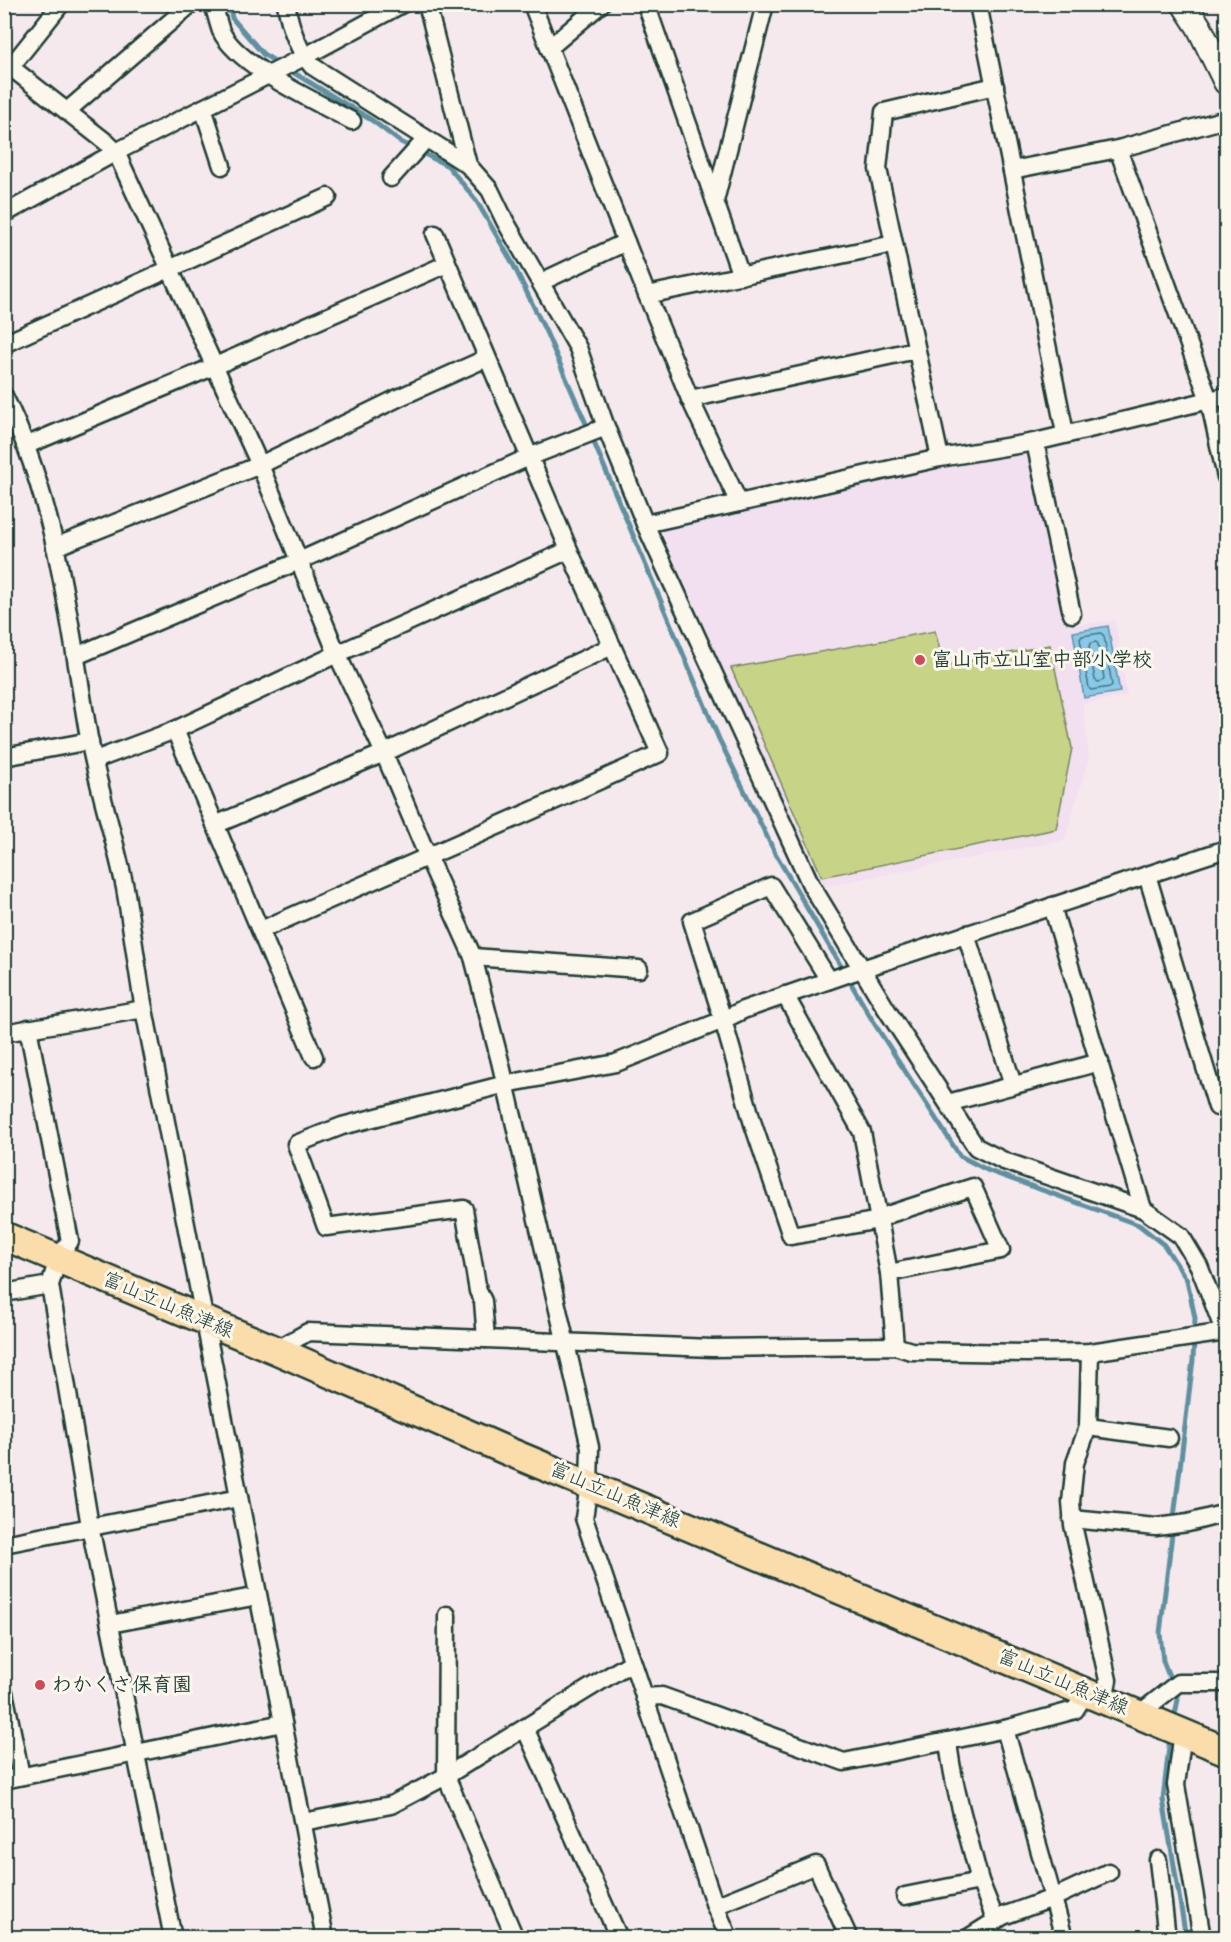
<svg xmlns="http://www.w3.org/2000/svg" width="1231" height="1942" font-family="'Balsamiq Sans','Klee One',sans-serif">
	<rect width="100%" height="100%" fill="#f6e9ee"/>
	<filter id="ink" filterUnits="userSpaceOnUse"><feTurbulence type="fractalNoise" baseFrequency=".0167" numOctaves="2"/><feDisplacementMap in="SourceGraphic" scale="12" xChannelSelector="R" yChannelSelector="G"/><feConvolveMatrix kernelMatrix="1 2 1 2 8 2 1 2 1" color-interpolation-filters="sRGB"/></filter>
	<g filter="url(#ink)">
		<polygon fill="#f2dff0" points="1031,450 1071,625 1115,620 1127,696 1083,704 1089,757 1065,840 820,887 661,529"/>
		<polygon fill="#c7d387" stroke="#73885e" stroke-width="1.5" points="935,631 944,666 1050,645 1072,748 1056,829 822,877 731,668"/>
		<polygon fill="#88c8e8" stroke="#5e90a0" stroke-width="1.5" points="1108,626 1120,692 1084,698 1073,632"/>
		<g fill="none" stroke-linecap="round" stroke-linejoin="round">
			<g stroke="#49757c" stroke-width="1.5">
				<polygon points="1101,633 1104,636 1112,685 1110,687 1091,690 1089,688 1080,639 1082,636"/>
				<polygon points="1096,642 1098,644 1104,678 1102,681 1098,682 1095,680 1089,646 1091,643"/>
			</g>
			<g stroke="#5e90a0" stroke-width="5">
				<polyline points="229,4 232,18 263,54 373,121 399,141 448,166 476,200 512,262 546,332 587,426 719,739 775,853 874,1023 960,1156 989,1171 1139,1225 1164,1245 1187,1280 1195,1318 1193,1360 1160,1633 1163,1661 1178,1699 1174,1720"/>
				<polyline points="1170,1738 1163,1799 1186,1938"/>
			</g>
			<defs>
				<g id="street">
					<path d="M213,4C216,13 218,23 221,31C237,66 319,103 352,121"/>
					<path d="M286,4C290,26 298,50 312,66L468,165L490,190L505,221L578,348L606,427L645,524L811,885L885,1007L976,1147L1004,1161L1143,1209L1181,1236L1199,1266L1226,1336"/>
					<polyline points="427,4 468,165"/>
					<polyline points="532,4 647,295 690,399 739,503"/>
					<polyline points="646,4 741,276"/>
					<polyline points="978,4 1065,433"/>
					<polyline points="549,48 601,4"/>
					<polyline points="4,62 106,142 116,152 260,465 337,654 384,753 427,855 473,957 500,1061 590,1447 589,1485 584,1518 715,1906 729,1938"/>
					<polyline points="5,74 61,4"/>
					<polyline points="203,108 222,166"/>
					<polyline points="67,111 191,4"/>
					<polyline points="1226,119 1118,149 1209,400 1226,477"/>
					<polyline points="1012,170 1118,149"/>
					<polyline points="391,178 426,139"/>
					<polyline points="715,201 765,4"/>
					<polyline points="4,214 116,152 304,57 402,4"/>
					<polyline points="541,282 626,242"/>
					<polyline points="647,295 894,244"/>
					<polyline points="4,344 328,197"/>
					<path d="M4,396C57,502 69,623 89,738C98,788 115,838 125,888C132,928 137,969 144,1009L325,1938"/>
					<polyline points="690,399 916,350"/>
					<polyline points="1035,442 1072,614"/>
					<polyline points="25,446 215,366 447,264"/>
					<polyline points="940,458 878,169 884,112 995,86"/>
					<polyline points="645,524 940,458 1035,442 1226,396"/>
					<polyline points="55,547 260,465 398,398 487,358"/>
					<polyline points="76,656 299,561 529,457 606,427"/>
					<polyline points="175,730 314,1057"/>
					<polyline points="4,757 90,741"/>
					<polyline points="95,760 175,730 337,654 569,550"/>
					<polyline points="215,825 384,753 612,646"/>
					<polyline points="1147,875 1217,1107 1226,1105"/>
					<polyline points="1052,906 1143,1209"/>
					<path d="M261,930C393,871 528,814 660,753L569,550L435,234"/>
					<polyline points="966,934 1013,1085"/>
					<polyline points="473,957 639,969"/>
					<polyline points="785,995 862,1132 879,1220 890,1214 973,1187 1001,1250 889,1273"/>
					<polyline points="28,1028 70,1241 58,1259 50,1285 90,1526 173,1938"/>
					<polyline points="4,1033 144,1009"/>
					<polyline points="948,1103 1100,1062"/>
					<polyline points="4,1293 50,1285"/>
					<polyline points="486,1339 483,1301 478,1291 464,1209 326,1227 296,1144 342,1126 506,1084 616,1063 723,1020 692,921 771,886 829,980"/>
					<polyline points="895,1346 889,1273 879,1220 791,1236 753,1124 723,1020 743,1010 856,971 1226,849"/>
					<polyline points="276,1350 308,1332 712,1348 895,1346 911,1351 1027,1353 1090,1352 1226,1332"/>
					<polyline points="1090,1352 1088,1427 1075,1463 1071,1502 1073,1525 1108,1680 1104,1700"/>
					<polyline points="1088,1427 1169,1438"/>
					<polyline points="1072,1519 1156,1527 1188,1523 1226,1513"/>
					<polyline points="4,1544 239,1498"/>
					<polyline points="447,1615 446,1776 515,1938"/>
					<polyline points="110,1624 258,1596"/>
					<polyline points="4,1692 21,1776"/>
					<path d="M644,1697L662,1696L844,1762L948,1741C953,1788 968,1834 980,1881"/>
					<polyline points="1139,1714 1178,1683 1226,1683"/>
					<polyline points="525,1728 619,1938"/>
					<polyline points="1005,1729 1075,1710 1086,1692"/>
					<polyline points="1183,1732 1176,1785 1202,1938"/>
					<polyline points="948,1741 1005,1729 1053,1898 1109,1872"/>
					<polyline points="4,1780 283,1723"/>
					<polyline points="303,1822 391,1805 446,1776 632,1662"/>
					<polyline points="1158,1860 1167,1938"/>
					<polyline points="905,1896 980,1881 996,1921"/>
					<polyline points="715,1906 816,1865 849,1938"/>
					<polyline points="968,1938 1003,1916 1053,1898 1064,1938"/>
				</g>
				<polyline id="secondary" points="1184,4 1199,27 1226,82"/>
				<polyline id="primary" points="4,1236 276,1350 505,1450 1226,1751"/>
			</defs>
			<use href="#street" stroke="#1f3d34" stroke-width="21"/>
			<use href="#secondary" stroke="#1f3d34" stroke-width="28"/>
			<use href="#primary" stroke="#1f3d34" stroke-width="32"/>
			<use href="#street" stroke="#fbf7ec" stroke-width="16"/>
			<use href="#secondary" stroke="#fbf7ec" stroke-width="24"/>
			<use href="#primary" stroke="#faddab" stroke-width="27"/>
		</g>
	</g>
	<g fill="#d1495b" stroke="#fbf7ec" stroke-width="2">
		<circle cx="920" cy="660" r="6"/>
		<circle cx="40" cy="1685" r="6"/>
	</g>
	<g text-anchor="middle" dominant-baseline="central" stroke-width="6" stroke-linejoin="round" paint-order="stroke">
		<g font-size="20" font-weight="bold" fill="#1f3d34" stroke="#fbf7ec" text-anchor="start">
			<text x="932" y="660">富山市立山室中部小学校</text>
			<text x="52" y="1685">わかくさ保育園</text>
		</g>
		<g font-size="20" fill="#1f3d34" stroke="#fbf7ec">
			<text transform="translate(168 1305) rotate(23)">富山立山魚津線</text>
			<text transform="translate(615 1495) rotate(23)">富山立山魚津線</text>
			<text transform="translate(1063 1682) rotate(23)">富山立山魚津線</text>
		</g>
	</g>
	<rect width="1231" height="1942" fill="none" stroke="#fbf7ec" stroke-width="24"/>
	<rect x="12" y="12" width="1207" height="1918" fill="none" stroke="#1f3d34" stroke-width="2" filter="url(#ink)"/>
</svg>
